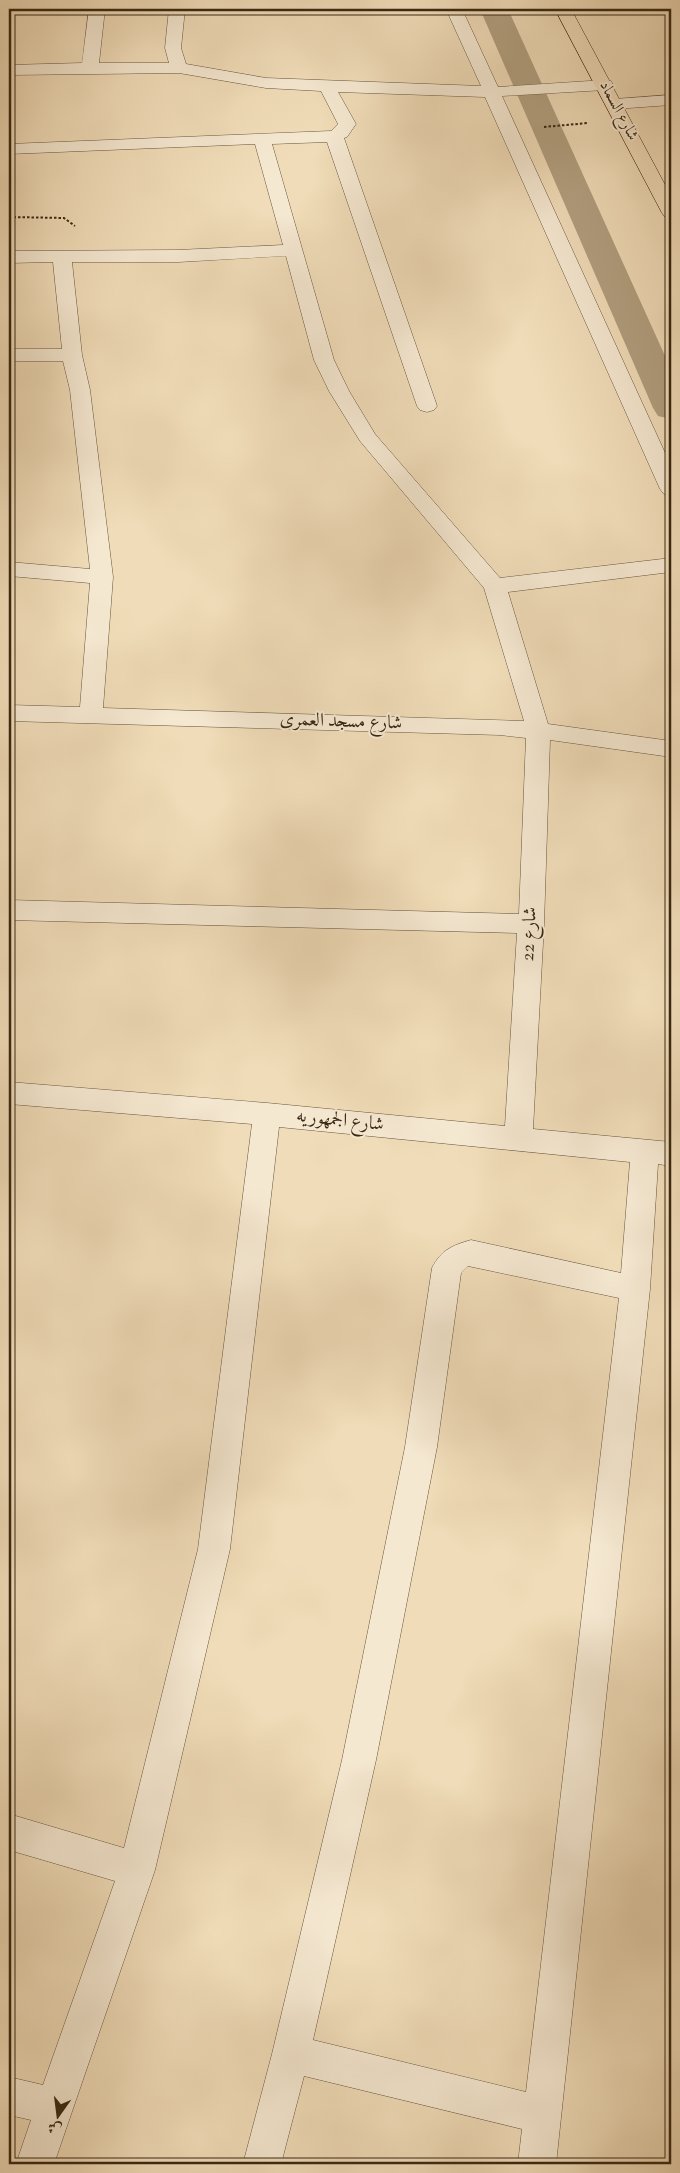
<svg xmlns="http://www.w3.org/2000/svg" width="680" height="2173" font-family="'Sorts Mill Goudy',Amiri,serif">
	<rect width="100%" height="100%" fill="#f0dcb8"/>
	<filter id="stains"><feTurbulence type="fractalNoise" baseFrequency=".004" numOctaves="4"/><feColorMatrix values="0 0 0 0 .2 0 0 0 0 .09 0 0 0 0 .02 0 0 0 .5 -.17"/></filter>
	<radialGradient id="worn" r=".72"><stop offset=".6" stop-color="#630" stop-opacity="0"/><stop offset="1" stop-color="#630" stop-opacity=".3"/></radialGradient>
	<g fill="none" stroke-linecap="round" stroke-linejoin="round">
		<polygon fill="#b29f80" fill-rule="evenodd" points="480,9 508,9 671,369 671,419 658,416 653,408"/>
		<defs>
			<g id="minor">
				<path d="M89,9H105L99,63H169L165,48L169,9H185L181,48L186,64L266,78L481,86L446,9H462L498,87L605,80L611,81L613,85L611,89L605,90L502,96L671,466V496L664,494L660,489L485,97L338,92L356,124L347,137L344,138L437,406L434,410L427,412L420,410L417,406L327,142L272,144L334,360L349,391L375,434L500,578L671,558V572L508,592L548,724L671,741V757L550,740L544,924L533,1129L671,1142V1166L658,1164L650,1289L556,2164H518L522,2129L304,2076L281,2164H243L272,2054L342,1760L405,1447L432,1268C441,1250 453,1245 471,1240L621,1273L630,1162L279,1127L230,1549L155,1870L54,2164H16L31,2120L9,2115V2077L43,2085L115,1881L9,1850V1814L124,1848L198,1549L252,1124L9,1104V1082L267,1103L505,1126L517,933L9,920V900L519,914L526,738L500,735L9,721V705L80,707L90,583L9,576V562L90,569L70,390L63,361H9V349H62L53,262L9,263V251L178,250L283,245L255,144L9,154V144L331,131L338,124L321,91L266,88L179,73L9,75V65L82,63ZM286,256L314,360L329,391L360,441L484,588L524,721L103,708L113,577L90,390L82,355L72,262H178ZM468,1266L619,1298L526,2092L313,2040L376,1760L437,1447L461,1273Z"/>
				<polygon points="671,95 671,105 615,109 609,108 606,104 609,100 615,99"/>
			</g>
			<polygon id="trunk" points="555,9 571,9 671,196 671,218 665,217 662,213"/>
		</defs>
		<use href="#minor" stroke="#67553d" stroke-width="1"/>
		<use href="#trunk" stroke="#392814" stroke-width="1"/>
		<g stroke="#392814" stroke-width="2" stroke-dasharray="2.5 2" stroke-linecap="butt">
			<polyline points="544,127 588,123"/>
			<polyline points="9,217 64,218 75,226"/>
		</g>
		<use href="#minor" fill="#f5e8d1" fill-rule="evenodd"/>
		<use href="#trunk" fill="#f0dcb8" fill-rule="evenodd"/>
	</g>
	<g text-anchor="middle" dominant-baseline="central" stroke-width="4" stroke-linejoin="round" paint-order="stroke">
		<g font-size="16" fill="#392814" stroke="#f5e8d1">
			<text transform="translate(618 111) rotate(62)">شارع السماد</text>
		</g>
		<g font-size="19" fill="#392814" stroke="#f5e8d1">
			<text transform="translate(341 722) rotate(2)">شارع مسجد العمرى</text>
			<text transform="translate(530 934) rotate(-87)">شارع 22</text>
			<text transform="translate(340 1121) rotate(6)">شارع الجمهوريه</text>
		</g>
	</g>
	<rect width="680" height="2173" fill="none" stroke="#f0dcb8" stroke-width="30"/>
	<rect x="10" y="10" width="660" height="2153" fill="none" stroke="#392814" stroke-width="2.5"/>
	<rect x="15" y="15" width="650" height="2143" fill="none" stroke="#392814"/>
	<g transform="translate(58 2116) rotate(194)" stroke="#f5e8d1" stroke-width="4" paint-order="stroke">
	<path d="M0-4L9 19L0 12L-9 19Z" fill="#392814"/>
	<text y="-8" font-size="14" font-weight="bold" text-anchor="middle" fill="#392814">ش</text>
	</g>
	<rect width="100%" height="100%" filter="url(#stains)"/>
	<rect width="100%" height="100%" fill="url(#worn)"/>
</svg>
